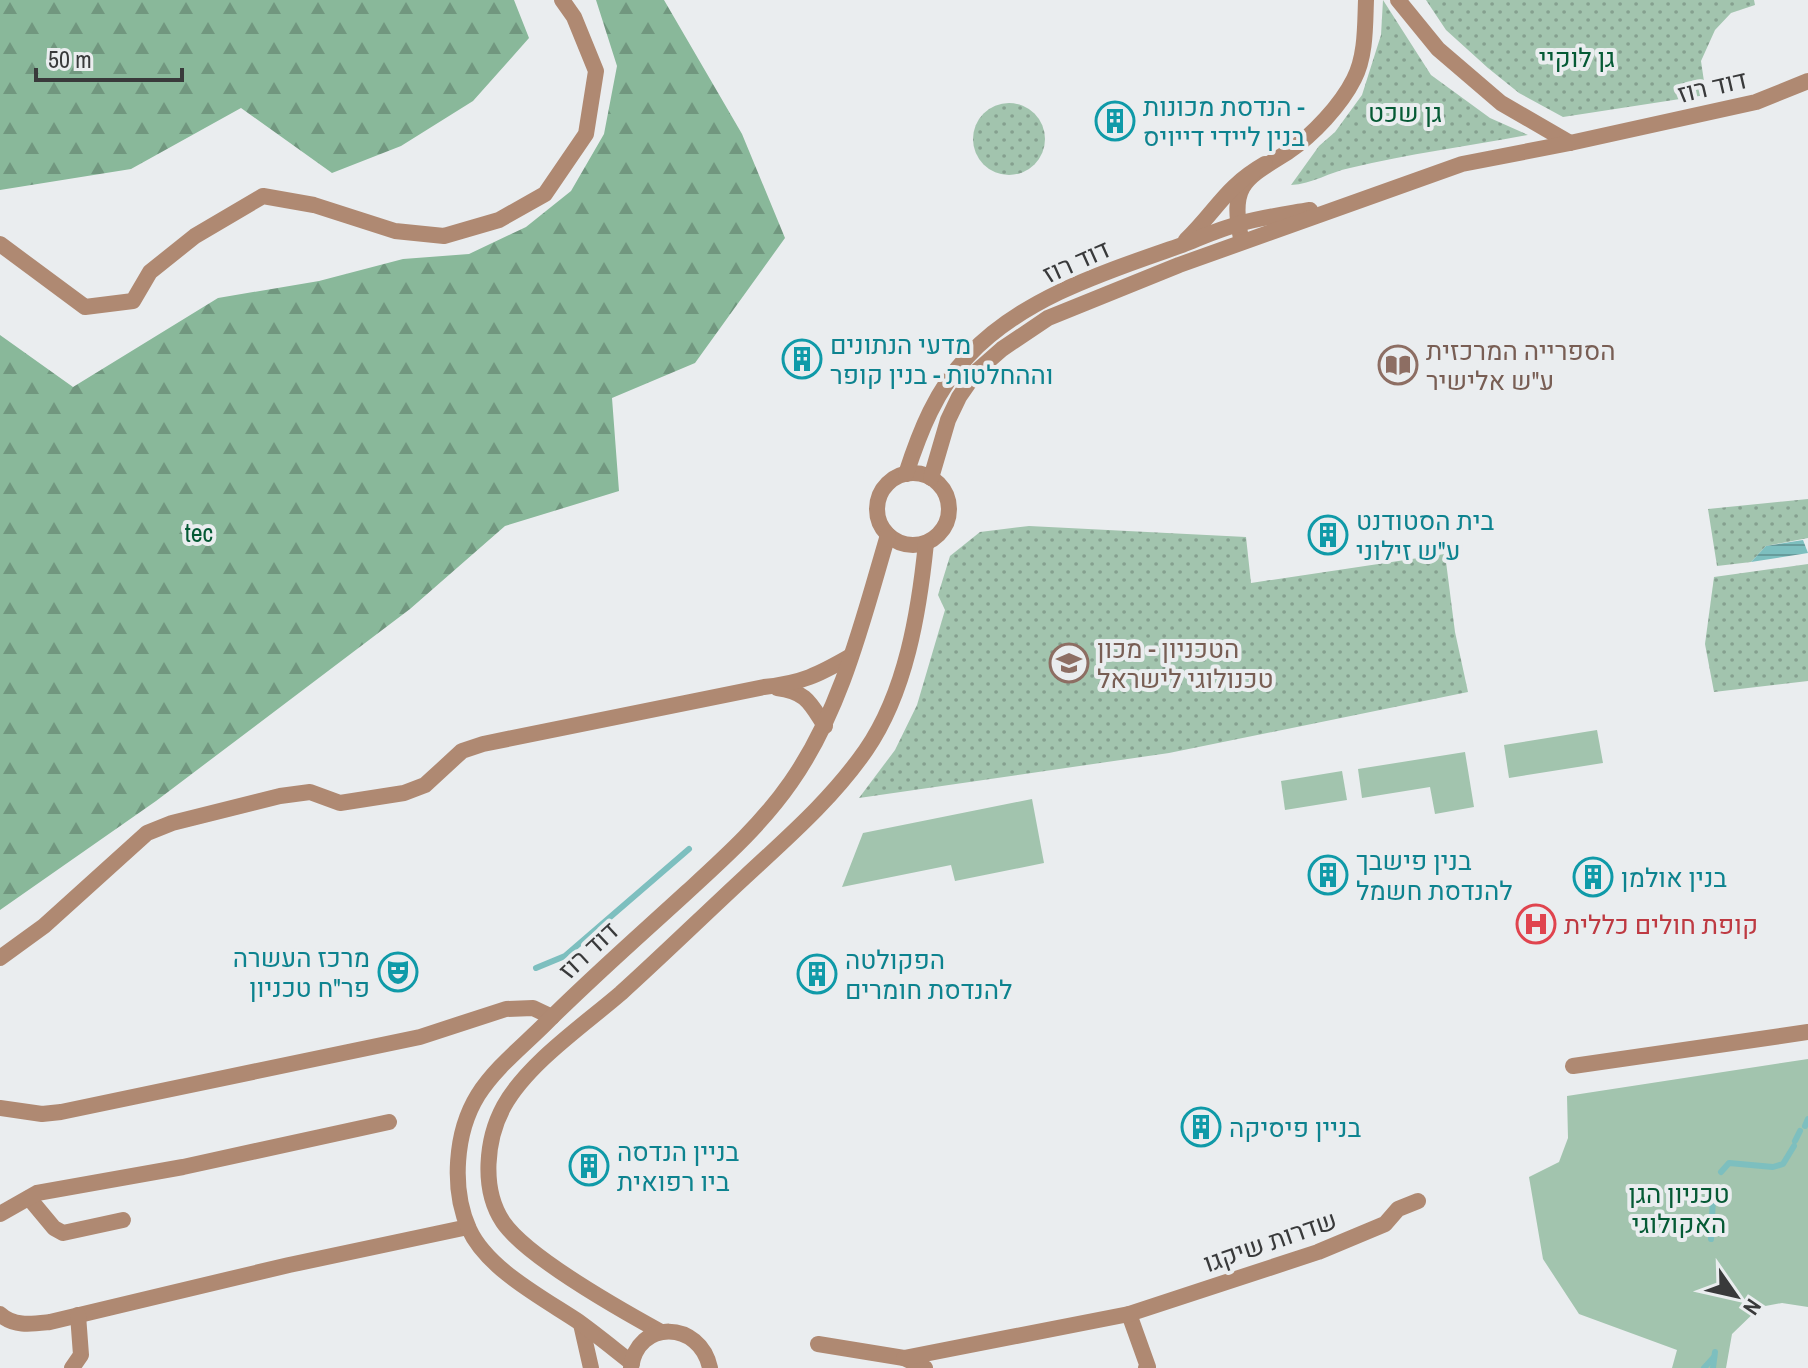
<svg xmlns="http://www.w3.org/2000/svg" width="1808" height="1368" font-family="'Archivo Narrow',Heebo,sans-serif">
	<defs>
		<pattern id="forest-firs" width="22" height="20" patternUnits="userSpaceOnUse" patternTransform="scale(2)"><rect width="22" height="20" fill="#89b89a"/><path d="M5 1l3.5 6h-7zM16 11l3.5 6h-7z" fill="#71977f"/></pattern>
		<pattern id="park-dots" width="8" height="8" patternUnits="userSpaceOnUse" patternTransform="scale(2)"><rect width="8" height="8" fill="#a2c4ae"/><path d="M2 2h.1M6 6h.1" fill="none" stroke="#85a08f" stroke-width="1.8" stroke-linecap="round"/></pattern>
		<pattern id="water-rules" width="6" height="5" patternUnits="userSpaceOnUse" patternTransform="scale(2)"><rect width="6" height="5" fill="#7dbfbf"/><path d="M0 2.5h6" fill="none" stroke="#679c9c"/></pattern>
	</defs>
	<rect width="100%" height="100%" fill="#eaedef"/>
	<g fill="#a2c4ae">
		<polygon points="1597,730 1603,763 1509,778 1504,745"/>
		<polygon points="1465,752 1474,807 1435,814 1430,787 1362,798 1358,769"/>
		<polygon points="1342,771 1347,800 1285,810 1281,781"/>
		<polygon points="1032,799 1044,863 955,881 951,865 842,887 863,833"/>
		<polygon points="1808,1059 1808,1307 1782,1303 1760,1307 1732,1334 1726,1368 1672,1368 1677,1350 1579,1314 1543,1259 1529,1177 1559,1162 1568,1138 1567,1096"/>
	</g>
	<g fill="url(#forest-firs)">
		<polygon points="0,0 514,0 529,38 473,101 401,146 332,173 241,108 131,169 0,190"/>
		<polygon points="596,0 664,0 742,134 785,238 695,363 612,398 619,491 505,526 410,609 156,801 0,910 0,335 73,387 218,298 319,281 403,259 469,254 526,227 571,191 604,134 617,66"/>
	</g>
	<g fill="url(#park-dots)">
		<path d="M1383,0L1431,75L1490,118L1528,135C1469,146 1409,154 1350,168C1330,172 1312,184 1291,185L1319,146L1335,132L1362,95L1381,35Z"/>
		<polygon points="1426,0 1754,0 1755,5 1731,13 1715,30 1701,61 1706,95 1563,117 1519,93 1488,68 1446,30"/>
		<circle cx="1009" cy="139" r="36"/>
		<polygon points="1808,499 1808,538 1766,546 1751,562 1717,566 1708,509"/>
		<polygon points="1029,526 1246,537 1251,583 1445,554 1455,632 1468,692 1169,753 859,798 895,750 917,705 945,610 938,595 950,556 980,532"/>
		<polygon points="1808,564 1808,681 1714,692 1705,644 1714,577"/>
	</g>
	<polygon fill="url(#water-rules)" points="1803,540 1808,553 1751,562 1766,546"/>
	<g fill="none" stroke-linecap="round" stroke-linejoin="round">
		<g stroke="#7dbfbf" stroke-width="6">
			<polyline points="536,968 565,956 689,849"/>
			<polyline points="1805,1126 1808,1119"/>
			<polyline points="1795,1141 1800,1131"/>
			<polyline points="1721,1172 1729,1163 1773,1167 1783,1164 1794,1146"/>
			<polyline points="1711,1239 1713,1197"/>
			<polyline points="1704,1368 1714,1357"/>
			<polyline points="1713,1368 1715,1352"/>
		</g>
		<g stroke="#af8972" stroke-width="16">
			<polyline points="1398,0 1438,49 1501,103 1570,143"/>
			<path d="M1241,238C1229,183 1247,178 1288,152C1313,135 1341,105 1354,79C1366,56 1365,25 1366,0"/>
			<polyline points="0,244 85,307 133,301 150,272 195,236 263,196 314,205 395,231 444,236 499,220 545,194 586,134 596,71 574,17 562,0"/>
			<path d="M777,688C807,692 810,703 825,726"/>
			<path d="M0,958L44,926L147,833L172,823L280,796L310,792L340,803L404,793L425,785L462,751L483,744L764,687C802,683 818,675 851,656"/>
			<polyline points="1573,1066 1808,1032"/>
			<polyline points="0,1108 42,1114 61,1112 420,1037 506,1009 533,1008 552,1017"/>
			<polyline points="29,1198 54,1228 63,1233 123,1220"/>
			<polyline points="0,1214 37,1193 183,1167 389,1122"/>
			<path d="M0,1314C14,1327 32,1324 50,1322L289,1265L468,1227"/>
			<polyline points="1129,1314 1148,1367 1146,1368"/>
			<polyline points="818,1344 904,1358 925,1368"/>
			<polyline points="904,1358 1129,1314 1318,1252 1385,1224 1398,1209 1418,1201"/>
			<polyline points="72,1368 81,1355 78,1315"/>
		</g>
		<g stroke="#af8972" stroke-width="16">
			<path d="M1186,240C1217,210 1225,187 1265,164"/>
			<circle cx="913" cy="509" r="36"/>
			<path d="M906,474C920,431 936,390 968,356C1023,297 1108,271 1182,245C1200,238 1219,229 1239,224C1262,217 1287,214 1310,210"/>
			<polyline points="931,478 948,420 959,397 977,371 1002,349 1048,318 1179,265 1462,164 1570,143 1756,102 1808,81"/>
			<polyline points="581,1324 591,1368"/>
			<path d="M661,1332C621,1310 527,1257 503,1222C481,1189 486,1139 504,1106C528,1063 584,1025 621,993C663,955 704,915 745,877C788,837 832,799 866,750C906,692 919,612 926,543"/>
			<path d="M632,1363C614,1349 597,1335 579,1322C543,1298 487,1269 469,1229C451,1189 455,1132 478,1095C495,1068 523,1046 545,1024C591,978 639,936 687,892C724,858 762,824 791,782C842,709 863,619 888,535"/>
			<path d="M631,1368C637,1319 700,1320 710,1368"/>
		</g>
	</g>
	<defs>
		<symbol id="building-ring" viewBox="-11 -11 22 22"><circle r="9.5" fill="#eaedef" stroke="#0f9aa8" stroke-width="1.5"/><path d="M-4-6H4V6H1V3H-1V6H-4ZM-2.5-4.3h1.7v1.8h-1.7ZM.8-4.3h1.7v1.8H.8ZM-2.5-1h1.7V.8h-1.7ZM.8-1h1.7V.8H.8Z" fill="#0f9aa8"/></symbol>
		<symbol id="library-ring" viewBox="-11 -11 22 22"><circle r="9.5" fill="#eaedef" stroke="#8d6e63" stroke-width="1.5"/><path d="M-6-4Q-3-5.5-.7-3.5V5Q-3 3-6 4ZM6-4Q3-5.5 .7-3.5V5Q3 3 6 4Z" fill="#8d6e63"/></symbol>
		<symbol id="university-ring" viewBox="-11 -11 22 22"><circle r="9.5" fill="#eaedef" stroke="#8d6e63" stroke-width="1.5"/><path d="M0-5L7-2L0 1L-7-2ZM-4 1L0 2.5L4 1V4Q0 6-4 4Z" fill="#8d6e63"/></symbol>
		<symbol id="hospital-ring" viewBox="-11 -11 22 22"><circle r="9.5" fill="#eaedef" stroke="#e0444e" stroke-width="1.5"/><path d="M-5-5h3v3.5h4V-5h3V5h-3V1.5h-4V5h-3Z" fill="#e0444e"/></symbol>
		<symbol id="theatre-ring" viewBox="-11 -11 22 22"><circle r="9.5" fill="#eaedef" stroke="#0f9aa8" stroke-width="1.5"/><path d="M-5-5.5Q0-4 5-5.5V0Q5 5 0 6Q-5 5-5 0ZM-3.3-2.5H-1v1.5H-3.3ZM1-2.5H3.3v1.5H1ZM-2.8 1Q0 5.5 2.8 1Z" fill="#0f9aa8"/></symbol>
	</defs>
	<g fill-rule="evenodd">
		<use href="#building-ring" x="1093" y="99" width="44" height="44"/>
		<use href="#building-ring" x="780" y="337" width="44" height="44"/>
		<use href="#library-ring" x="1376" y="343" width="44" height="44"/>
		<use href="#building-ring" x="1306" y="513" width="44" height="44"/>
		<use href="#university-ring" x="1047" y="641" width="44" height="44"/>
		<use href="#building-ring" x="1306" y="853" width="44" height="44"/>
		<use href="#building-ring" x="1571" y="855" width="44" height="44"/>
		<use href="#hospital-ring" x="1514" y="902" width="44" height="44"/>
		<use href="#theatre-ring" x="376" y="950" width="44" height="44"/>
		<use href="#building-ring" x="795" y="952" width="44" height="44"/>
		<use href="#building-ring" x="1179" y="1105" width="44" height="44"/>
		<use href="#building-ring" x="567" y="1144" width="44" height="44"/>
	</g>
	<g text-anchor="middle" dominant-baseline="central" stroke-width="8" stroke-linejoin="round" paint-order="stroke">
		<g font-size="26" fill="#055a35" stroke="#eaedef">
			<text x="1577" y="57">גן לוקיי</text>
			<text x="1405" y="112">גן שכט</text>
			<text x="199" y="532">tec</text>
			<text x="1679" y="1193">טכניון הגן<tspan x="1679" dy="30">האקולוגי</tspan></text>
		</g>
		<g font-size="26" fill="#393a3b" stroke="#eaedef">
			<text transform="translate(1712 86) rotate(-13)">דוד רוז</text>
			<text transform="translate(1076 261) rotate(-24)">דוד רוז</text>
			<text transform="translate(588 950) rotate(-43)">דוד רוז</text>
			<text transform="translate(1270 1241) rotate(-19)">שדרות שיקגו</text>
		</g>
		<g font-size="26" fill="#0d838f" stroke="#eaedef" text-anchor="start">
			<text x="1143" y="106">הנדסת מכונות -<tspan x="1143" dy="30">בנין ליידי דייויס</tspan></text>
			<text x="830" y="344">מדעי הנתונים<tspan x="830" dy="30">וההחלטות - בנין קופר</tspan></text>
			<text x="1356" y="520">בית הסטודנט<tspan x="1356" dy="30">ע"ש זילוני</tspan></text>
			<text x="1356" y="860">בנין פישבך<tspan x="1356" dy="30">להנדסת חשמל</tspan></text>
			<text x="1621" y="877">בנין אולמן</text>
			<text x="370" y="957" text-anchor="end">מרכז העשרה<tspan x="370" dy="30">פר"ח טכניון</tspan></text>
			<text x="845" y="959">הפקולטה<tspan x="845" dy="30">להנדסת חומרים</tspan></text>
			<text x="1229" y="1127">בניין פיסיקה</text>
			<text x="617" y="1151">בניין הנדסה<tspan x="617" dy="30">ביו רפואית</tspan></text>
		</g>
		<g font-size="26" fill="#785e54" stroke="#eaedef" text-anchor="start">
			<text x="1426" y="350">הספרייה המרכזית<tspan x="1426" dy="30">ע"ש אלישיר</tspan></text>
			<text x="1097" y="648">הטכניון - מכון<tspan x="1097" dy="30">טכנולוגי לישראל</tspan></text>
		</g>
		<g font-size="26" fill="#be3a42" stroke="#eaedef" text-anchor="start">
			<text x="1564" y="924">קופת חולים כללית</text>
		</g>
	</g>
	<g transform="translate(1736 1296) rotate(124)" stroke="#eaedef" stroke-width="6" paint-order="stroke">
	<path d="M0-6L14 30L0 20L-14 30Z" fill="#393a3b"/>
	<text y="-12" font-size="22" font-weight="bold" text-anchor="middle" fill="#393a3b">N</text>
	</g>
	<path d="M36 68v12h146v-12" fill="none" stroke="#393a3b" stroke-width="4"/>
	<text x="48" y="68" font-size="24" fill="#393a3b" stroke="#eaedef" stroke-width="6" paint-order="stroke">50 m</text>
</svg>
